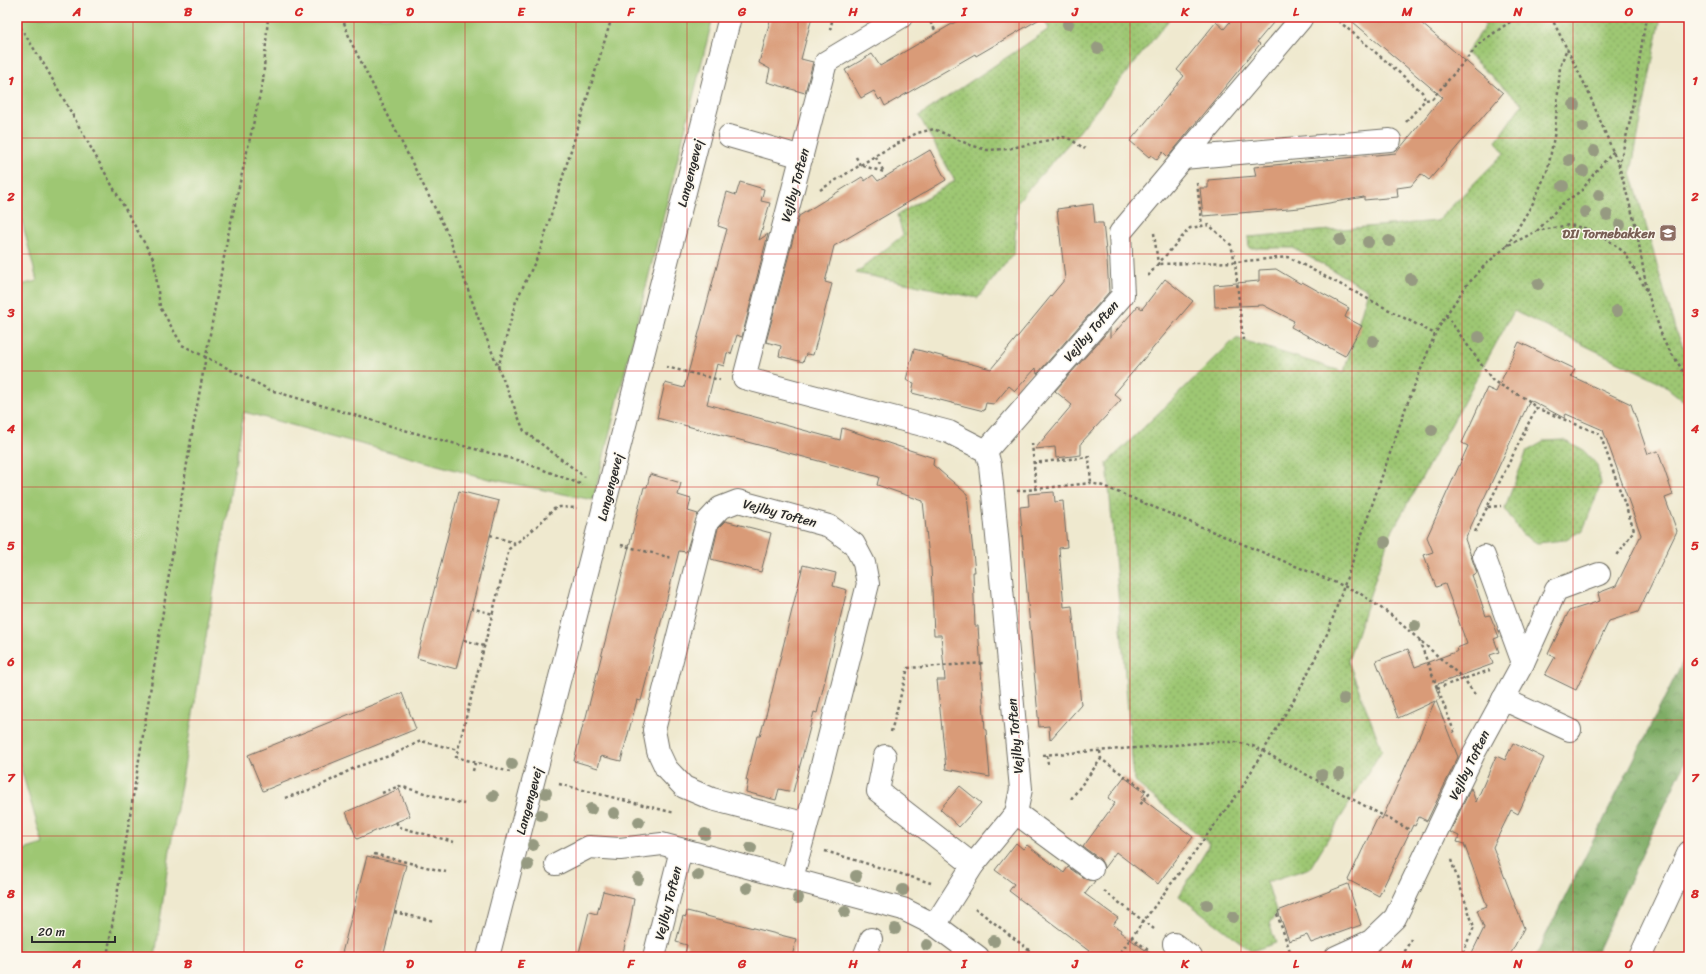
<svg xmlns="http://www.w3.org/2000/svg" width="1706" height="974" font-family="Sriracha,sans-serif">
	<defs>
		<pattern id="forest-crowns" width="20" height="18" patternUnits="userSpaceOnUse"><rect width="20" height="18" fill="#7eac65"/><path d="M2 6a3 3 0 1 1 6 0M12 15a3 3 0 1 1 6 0" fill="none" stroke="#678c53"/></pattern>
		<pattern id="park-dots" width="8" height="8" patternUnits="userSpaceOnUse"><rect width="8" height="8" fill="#9ec773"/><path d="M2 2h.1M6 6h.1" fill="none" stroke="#81a25f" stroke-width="1.8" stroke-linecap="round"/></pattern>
	</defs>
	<rect width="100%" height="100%" fill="#fbf7ec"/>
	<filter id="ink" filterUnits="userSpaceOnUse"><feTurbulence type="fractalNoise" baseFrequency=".025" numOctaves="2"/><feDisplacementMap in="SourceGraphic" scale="8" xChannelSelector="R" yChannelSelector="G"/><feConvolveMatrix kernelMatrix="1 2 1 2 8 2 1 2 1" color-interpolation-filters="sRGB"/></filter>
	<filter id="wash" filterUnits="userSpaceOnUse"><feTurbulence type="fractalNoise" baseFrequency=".012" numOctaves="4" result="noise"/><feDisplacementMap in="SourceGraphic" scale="16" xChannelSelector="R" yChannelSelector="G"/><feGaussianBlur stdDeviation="0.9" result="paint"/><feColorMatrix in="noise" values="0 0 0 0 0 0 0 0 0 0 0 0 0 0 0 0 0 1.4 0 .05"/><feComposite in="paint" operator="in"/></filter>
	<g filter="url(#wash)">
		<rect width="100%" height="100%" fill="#efe9cf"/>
		<polygon fill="#9ec773" stroke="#64794f" points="17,17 713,17 593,500 485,478 244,412 170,850 155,957 17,957 17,852 43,844 17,755 17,286 37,281 17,201"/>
		<polygon fill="url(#forest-crowns)" stroke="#546c48" points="1689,649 1689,754 1594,957 1535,957"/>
		<g fill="url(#park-dots)" stroke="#64794f">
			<polygon points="1043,17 1171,17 1078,133 1017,202 1014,253 978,298 856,273 903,235 897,215 955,181 919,116 1049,29"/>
			<polygon points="1476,17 1661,17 1631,172 1675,329 1689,358 1689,405 1660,382 1514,311 1389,537 1348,661 1382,750 1310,868 1267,882 1277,914 1269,923 1276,943 1252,951 1179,896 1210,844 1134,781 1107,463 1236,338 1344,372 1368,290 1293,248 1249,248 1248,237 1437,221 1504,153 1496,141 1522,104 1466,53 1486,25"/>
			<polygon points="1563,440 1584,451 1597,465 1601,484 1583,530 1564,540 1537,543 1522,534 1505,509 1507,502 1527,451 1545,441"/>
		</g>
		<g id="blocks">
			<g fill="#d99b78">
				<polygon points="771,17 812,17 801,59 813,62 805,93 767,82 770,69 759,63"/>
				<polygon points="964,17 1043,17 976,56 975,54 885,106 881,98 879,100 874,91 861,98 845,70 872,54 880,66"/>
				<polygon points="1234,17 1278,17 1257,42 1260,44 1168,157 1163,152 1157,160 1151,155 1149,157 1130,141 1184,76 1177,70 1216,22 1224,29"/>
				<polygon points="1347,17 1414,17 1503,93 1429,180 1421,174 1411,186 1397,188 1398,197 1364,200 1364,197 1300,208 1203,216 1200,188 1208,188 1208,180 1256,176 1254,167 1396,153 1442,97"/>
				<polygon points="930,150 946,180 834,246 825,282 832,284 813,355 806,354 803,362 779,356 781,346 766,342 799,216 862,177 865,181 873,175 878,181"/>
				<polygon points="740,182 764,189 761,201 770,203 759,240 768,234 742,337 737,335 731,354 727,353 724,366 717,364 707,404 840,440 842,428 934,458 933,465 967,494 975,572 973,572 975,626 978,626 985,730 986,730 990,777 946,769 937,680 945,680 941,635 934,635 931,567 930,567 923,501 877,485 879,477 657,418 665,383 684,388 727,229 718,226 727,192 736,195"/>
				<polygon points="1093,204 1095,223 1103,223 1107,260 1109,292 1037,374 1036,368 1015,391 1009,386 994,404 986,403 984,411 912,393 914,383 906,380 914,349 991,369 1065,279 1057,209"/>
				<polygon points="1276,269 1301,284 1302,282 1349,308 1345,317 1362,326 1345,356 1291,327 1294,321 1263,305 1215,307 1214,285 1259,281 1259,270"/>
				<polygon points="1165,279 1193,301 1114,394 1121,400 1081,443 1081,455 1056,458 1055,447 1035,449 1072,405 1055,391 1110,329 1110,338 1138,306 1142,309"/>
				<polygon points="1519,342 1575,369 1571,376 1631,404 1648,454 1658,451 1673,495 1665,498 1677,531 1638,612 1609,621 1576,690 1545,675 1555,657 1548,654 1569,611 1600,601 1598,593 1616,586 1641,535 1603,430 1566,414 1564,418 1530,400 1465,539 1477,573 1472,575 1486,616 1490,615 1499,637 1494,639 1499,652 1490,655 1493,664 1435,685 1440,699 1436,701 1458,757 1427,821 1419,817 1415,826 1413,825 1379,896 1348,880 1378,817 1382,819 1435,701 1398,718 1376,661 1408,649 1415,667 1458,651 1457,648 1467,644 1445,584 1436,587 1424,555 1433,552 1427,537 1468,446 1462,443 1487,388 1496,392"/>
				<polygon points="650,474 681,483 678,495 691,499 688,511 698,514 686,552 679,551 641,701 637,700 621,761 601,756 598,768 574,761 584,721 585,721 644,487 647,487"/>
				<polygon points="459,491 499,501 456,669 417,658"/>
				<polygon points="1054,492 1055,502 1063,501 1067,547 1059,548 1064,607 1072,606 1081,705 1050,740 1049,726 1039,727 1024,558 1020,507 1029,506 1028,494"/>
				<polygon points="725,521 771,533 761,572 711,559 718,528"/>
				<polygon points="803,565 836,573 833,586 847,590 817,713 814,712 793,792 779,789 776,800 746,792 748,781 746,780 757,736 760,736 769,704"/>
				<polygon points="402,693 416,729 263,791 248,755"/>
				<polygon points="1513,743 1544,758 1518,814 1511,810 1493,847 1524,928 1509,957 1470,957 1484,928 1477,910 1487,906 1464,844 1457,842 1459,836 1450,832 1471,788 1476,802 1496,756 1505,760"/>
				<polygon points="1124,777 1145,793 1141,798 1193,837 1158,884 1116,852 1104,868 1103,864 1100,859 1083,847 1115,803 1108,798"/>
				<polygon points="960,786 981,803 959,827 940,809"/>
				<polygon points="399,789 410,816 357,839 346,812"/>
				<polygon points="1016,843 1023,849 1027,845 1064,873 1068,867 1085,879 1095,881 1085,894 1118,918 1113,925 1121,930 1120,932 1155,957 1097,957 1009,891 1014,884 995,870"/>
				<polygon points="367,856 406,865 383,957 341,957"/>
				<polygon points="1348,884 1361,925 1311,943 1307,935 1289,941 1278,911"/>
				<polygon points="603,891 634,899 630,923 622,957 578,957 589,912 597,914"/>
				<polygon points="687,911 796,939 792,957 684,957 687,945 676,942 683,916 686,917"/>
			</g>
		</g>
	</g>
	<g filter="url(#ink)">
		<use href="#blocks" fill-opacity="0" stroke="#706e64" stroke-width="1"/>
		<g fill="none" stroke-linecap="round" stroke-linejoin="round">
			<defs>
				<g id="minor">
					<polyline points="901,17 826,62 744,378 949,432 986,451 990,465 993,494 1021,789 1016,813 973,865 935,925"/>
					<polyline points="1301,19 1183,158 1390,140"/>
					<polyline points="729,136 802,157"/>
					<polyline points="986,451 1123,295 1120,233 1183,158"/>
					<polyline points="1484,556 1523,663"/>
					<polyline points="1503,699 1570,730"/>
					<polyline points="885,756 878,791 973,865"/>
					<polyline points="1016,813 1092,869"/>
					<polyline points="556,864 589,847 620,849 662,844 903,909 935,925 978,957"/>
					<polyline points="792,878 807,824 868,584 864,563 854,544 829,526 738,501 720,508 707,522 654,730 658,751 666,768 684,787 712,799 807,824"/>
					<polyline points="1174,944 1191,957"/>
					<polyline points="488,957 730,17"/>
					<polyline points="654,957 681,850"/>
					<polyline points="864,957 871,939"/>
					<polyline points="1336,957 1371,941 1395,918 1474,753 1523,663 1556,590 1599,574"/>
					<polyline points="1640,957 1689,852"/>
				</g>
			</defs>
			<use href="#minor" stroke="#706e64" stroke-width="24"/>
			<g stroke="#706e64" stroke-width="2.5" stroke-dasharray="3 3" stroke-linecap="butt">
				<polyline points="342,17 351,42 448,234 479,320 524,431 585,477"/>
				<polyline points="927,17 937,33"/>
				<polyline points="1334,17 1422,92 1425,100"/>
				<polyline points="1551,17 1587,89 1619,166 1636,227 1647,291 1664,342 1689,380"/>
				<polyline points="17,22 45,66 154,260 160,307 182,345 270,390 411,432 520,461 583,485"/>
				<polyline points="830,30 833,17"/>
				<polyline points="1686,56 1689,57"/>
				<polyline points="1406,122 1425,100 1432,99 1481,42 1517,17"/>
				<polyline points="856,157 860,165 884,172 875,156"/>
				<polyline points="1619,166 1630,121 1646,17"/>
				<polyline points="1197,183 1202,226"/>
				<polyline points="820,190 880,153 917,133 934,129 970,145 987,150 1007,149 1063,137 1070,139 1085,149"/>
				<polyline points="1537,231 1562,204 1582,190 1595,172 1614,151"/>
				<polyline points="1154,233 1158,264 1190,228 1209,225 1231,245 1235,262 1243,340"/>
				<polyline points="1507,246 1533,203 1548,169 1555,131 1560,67 1567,48"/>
				<polyline points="1148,276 1158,264 1235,262 1288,257 1435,334"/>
				<polyline points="1446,315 1493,381 1528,400 1536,408"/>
				<polyline points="666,367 720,380"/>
				<polyline points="498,368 516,301 539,254 612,17"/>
				<polyline points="1032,443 1036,489"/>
				<polyline points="1033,463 1089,457 1091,483"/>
				<polyline points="1017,491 1091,483 1103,486 1358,592 1391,615 1464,679 1476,696"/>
				<polyline points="1488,507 1501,506"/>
				<polyline points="1475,532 1536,408 1600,434 1634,530 1616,557"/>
				<polyline points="490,535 515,543"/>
				<polyline points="621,545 672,558"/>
				<polyline points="471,608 493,614"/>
				<polyline points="464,640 484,646"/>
				<polyline points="1419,640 1455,734"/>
				<polyline points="1437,688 1490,670"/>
				<polyline points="891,732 908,668 984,663"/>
				<polyline points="1100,751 1101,759 1149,793 1140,805"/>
				<polyline points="1043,755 1213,742 1236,742 1253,746 1410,830"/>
				<polyline points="1047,755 1048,765"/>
				<polyline points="473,771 475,763"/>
				<polyline points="510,772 456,757 509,549 536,527 554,509 560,507 577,508"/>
				<polyline points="559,784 675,813"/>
				<polyline points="382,793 399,786 464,804"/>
				<polyline points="285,798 318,787 356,767 392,755 421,741 458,750"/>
				<polyline points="1071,799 1101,759"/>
				<polyline points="396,822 399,827 454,842"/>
				<polyline points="825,851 931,883"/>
				<polyline points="374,854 446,872"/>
				<polyline points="1451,860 1474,927 1462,954 1454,957"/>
				<polyline points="1104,891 1154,929"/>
				<polyline points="975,908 1038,957"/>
				<polyline points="394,912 434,921"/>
				<polyline points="1277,914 1292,957"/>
				<polyline points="1131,937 1148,950"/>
				<polyline points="107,957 191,439 228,235 263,81 268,17"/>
				<polyline points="1117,957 1241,789 1300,689 1328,632 1406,407 1435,334 1446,315 1466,286 1485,265 1507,246 1537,231 1569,225 1589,229 1607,239 1625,253 1647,291"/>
				<polyline points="1301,957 1312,953"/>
				<polyline points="1402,957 1411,939"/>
			</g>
			<use href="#minor" stroke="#fff" stroke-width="22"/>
		</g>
		<g fill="#969a81">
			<circle cx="1068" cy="24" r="6"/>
			<circle cx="1098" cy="48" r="6"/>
			<circle cx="1574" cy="105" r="6"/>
			<circle cx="1583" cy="127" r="6"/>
			<circle cx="1594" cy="151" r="6"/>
			<circle cx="1569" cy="160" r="6"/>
			<circle cx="1583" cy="171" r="6"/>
			<circle cx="1563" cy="186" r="6"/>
			<circle cx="1599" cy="195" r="6"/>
			<circle cx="1585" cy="212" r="6"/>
			<circle cx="1607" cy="215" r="6"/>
			<circle cx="1620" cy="225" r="6"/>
			<circle cx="1340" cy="240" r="6"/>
			<circle cx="1389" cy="241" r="6"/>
			<circle cx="1368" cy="242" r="6"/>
			<circle cx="1411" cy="279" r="6"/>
			<circle cx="1538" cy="284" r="6"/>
			<circle cx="1617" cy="311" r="6"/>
			<circle cx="1479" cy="337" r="6"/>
			<circle cx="1373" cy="341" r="6"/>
			<circle cx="1432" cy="430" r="6"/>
			<circle cx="1385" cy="542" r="6"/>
			<circle cx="1415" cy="626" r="6"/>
			<circle cx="1344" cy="699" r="6"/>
			<circle cx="512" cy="764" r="6"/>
			<circle cx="1339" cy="774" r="6"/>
			<circle cx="1322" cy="775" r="6"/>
			<circle cx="546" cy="793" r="6"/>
			<circle cx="493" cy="796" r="6"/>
			<circle cx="591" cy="809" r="6"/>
			<circle cx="614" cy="813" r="6"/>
			<circle cx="541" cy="815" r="6"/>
			<circle cx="639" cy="822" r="6"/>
			<circle cx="705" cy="834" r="6"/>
			<circle cx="533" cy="845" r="6"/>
			<circle cx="751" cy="848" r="6"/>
			<circle cx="528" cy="865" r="6"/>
			<circle cx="698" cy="875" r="6"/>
			<circle cx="856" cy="876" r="6"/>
			<circle cx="638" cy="879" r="6"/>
			<circle cx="747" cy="888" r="6"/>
			<circle cx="903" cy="890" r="6"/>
			<circle cx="798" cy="898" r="6"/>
			<circle cx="1207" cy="905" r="6"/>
			<circle cx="845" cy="912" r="6"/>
			<circle cx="1233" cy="917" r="6"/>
			<circle cx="895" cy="929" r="6"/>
			<circle cx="994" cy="941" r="6"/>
			<circle cx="927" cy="945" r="6"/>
		</g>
	</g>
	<path fill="none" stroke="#d62828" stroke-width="1" stroke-opacity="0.55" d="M133,17V957M244,17V957M354,17V957M465,17V957M576,17V957M687,17V957M798,17V957M908,17V957M1019,17V957M1130,17V957M1241,17V957M1352,17V957M1462,17V957M1573,17V957M17,138H1689M17,254H1689M17,371H1689M17,487H1689M17,603H1689M17,720H1689M17,836H1689"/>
	<defs>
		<symbol id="school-square" viewBox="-11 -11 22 22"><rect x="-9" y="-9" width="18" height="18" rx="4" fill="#8d6e63" stroke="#fbf7ec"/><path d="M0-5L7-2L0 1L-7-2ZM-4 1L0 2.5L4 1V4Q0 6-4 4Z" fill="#fff"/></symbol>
	</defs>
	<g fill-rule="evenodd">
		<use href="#school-square" x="1658" y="223" width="20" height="20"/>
	</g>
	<g text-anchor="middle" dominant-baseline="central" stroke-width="3" stroke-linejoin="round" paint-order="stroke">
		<g font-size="13" fill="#2b2b2b" stroke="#fbf7ec">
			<text transform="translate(690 173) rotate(-76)">Langengevej</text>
			<text transform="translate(795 185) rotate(-75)">Vejlby Toften</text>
			<text transform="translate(1091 331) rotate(-49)">Vejlby Toften</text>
			<text transform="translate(610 487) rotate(-76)">Langengevej</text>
			<text transform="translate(780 513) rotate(15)">Vejlby Toften</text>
			<text transform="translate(1015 736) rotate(-95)">Vejlby Toften</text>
			<text transform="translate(1469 765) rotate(-64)">Vejlby Toften</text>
			<text transform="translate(529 801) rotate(-75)">Langengevej</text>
			<text transform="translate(668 903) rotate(-76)">Vejlby Toften</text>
		</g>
		<g font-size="13" font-weight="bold" fill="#785e54" stroke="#fbf7ec" text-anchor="end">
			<text x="1655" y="233">DII Tornebakken</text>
		</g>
	</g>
	<rect width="1706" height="974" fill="none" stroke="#fbf7ec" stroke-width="44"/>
	<path d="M32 936v6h83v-6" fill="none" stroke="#2b2b2b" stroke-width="2"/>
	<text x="38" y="936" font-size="12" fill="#2b2b2b" stroke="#fbf7ec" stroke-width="3" paint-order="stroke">20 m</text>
	<rect x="22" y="22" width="1662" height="930" fill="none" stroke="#d62828" stroke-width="1.5"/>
	<g font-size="13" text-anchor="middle" font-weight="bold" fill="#d62828">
		<text x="77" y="16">A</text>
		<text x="188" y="16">B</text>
		<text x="299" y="16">C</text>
		<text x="410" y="16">D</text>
		<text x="521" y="16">E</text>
		<text x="631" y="16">F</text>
		<text x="742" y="16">G</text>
		<text x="853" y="16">H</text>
		<text x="964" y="16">I</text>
		<text x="1075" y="16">J</text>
		<text x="1185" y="16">K</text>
		<text x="1296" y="16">L</text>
		<text x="1407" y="16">M</text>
		<text x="1518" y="16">N</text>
		<text x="1629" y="16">O</text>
		<text x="11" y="85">1</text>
		<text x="1695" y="85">1</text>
		<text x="11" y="201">2</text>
		<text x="1695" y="201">2</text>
		<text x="11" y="317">3</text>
		<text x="1695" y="317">3</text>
		<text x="11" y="433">4</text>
		<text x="1695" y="433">4</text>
		<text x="11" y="550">5</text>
		<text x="1695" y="550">5</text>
		<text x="11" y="666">6</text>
		<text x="1695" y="666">6</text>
		<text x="11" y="782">7</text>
		<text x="1695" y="782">7</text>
		<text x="11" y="898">8</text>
		<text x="1695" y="898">8</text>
		<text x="77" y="968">A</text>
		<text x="188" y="968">B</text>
		<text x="299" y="968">C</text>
		<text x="410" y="968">D</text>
		<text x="521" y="968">E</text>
		<text x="631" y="968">F</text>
		<text x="742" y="968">G</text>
		<text x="853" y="968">H</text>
		<text x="964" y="968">I</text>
		<text x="1075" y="968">J</text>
		<text x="1185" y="968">K</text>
		<text x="1296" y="968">L</text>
		<text x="1407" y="968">M</text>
		<text x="1518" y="968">N</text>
		<text x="1629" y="968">O</text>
	</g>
</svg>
